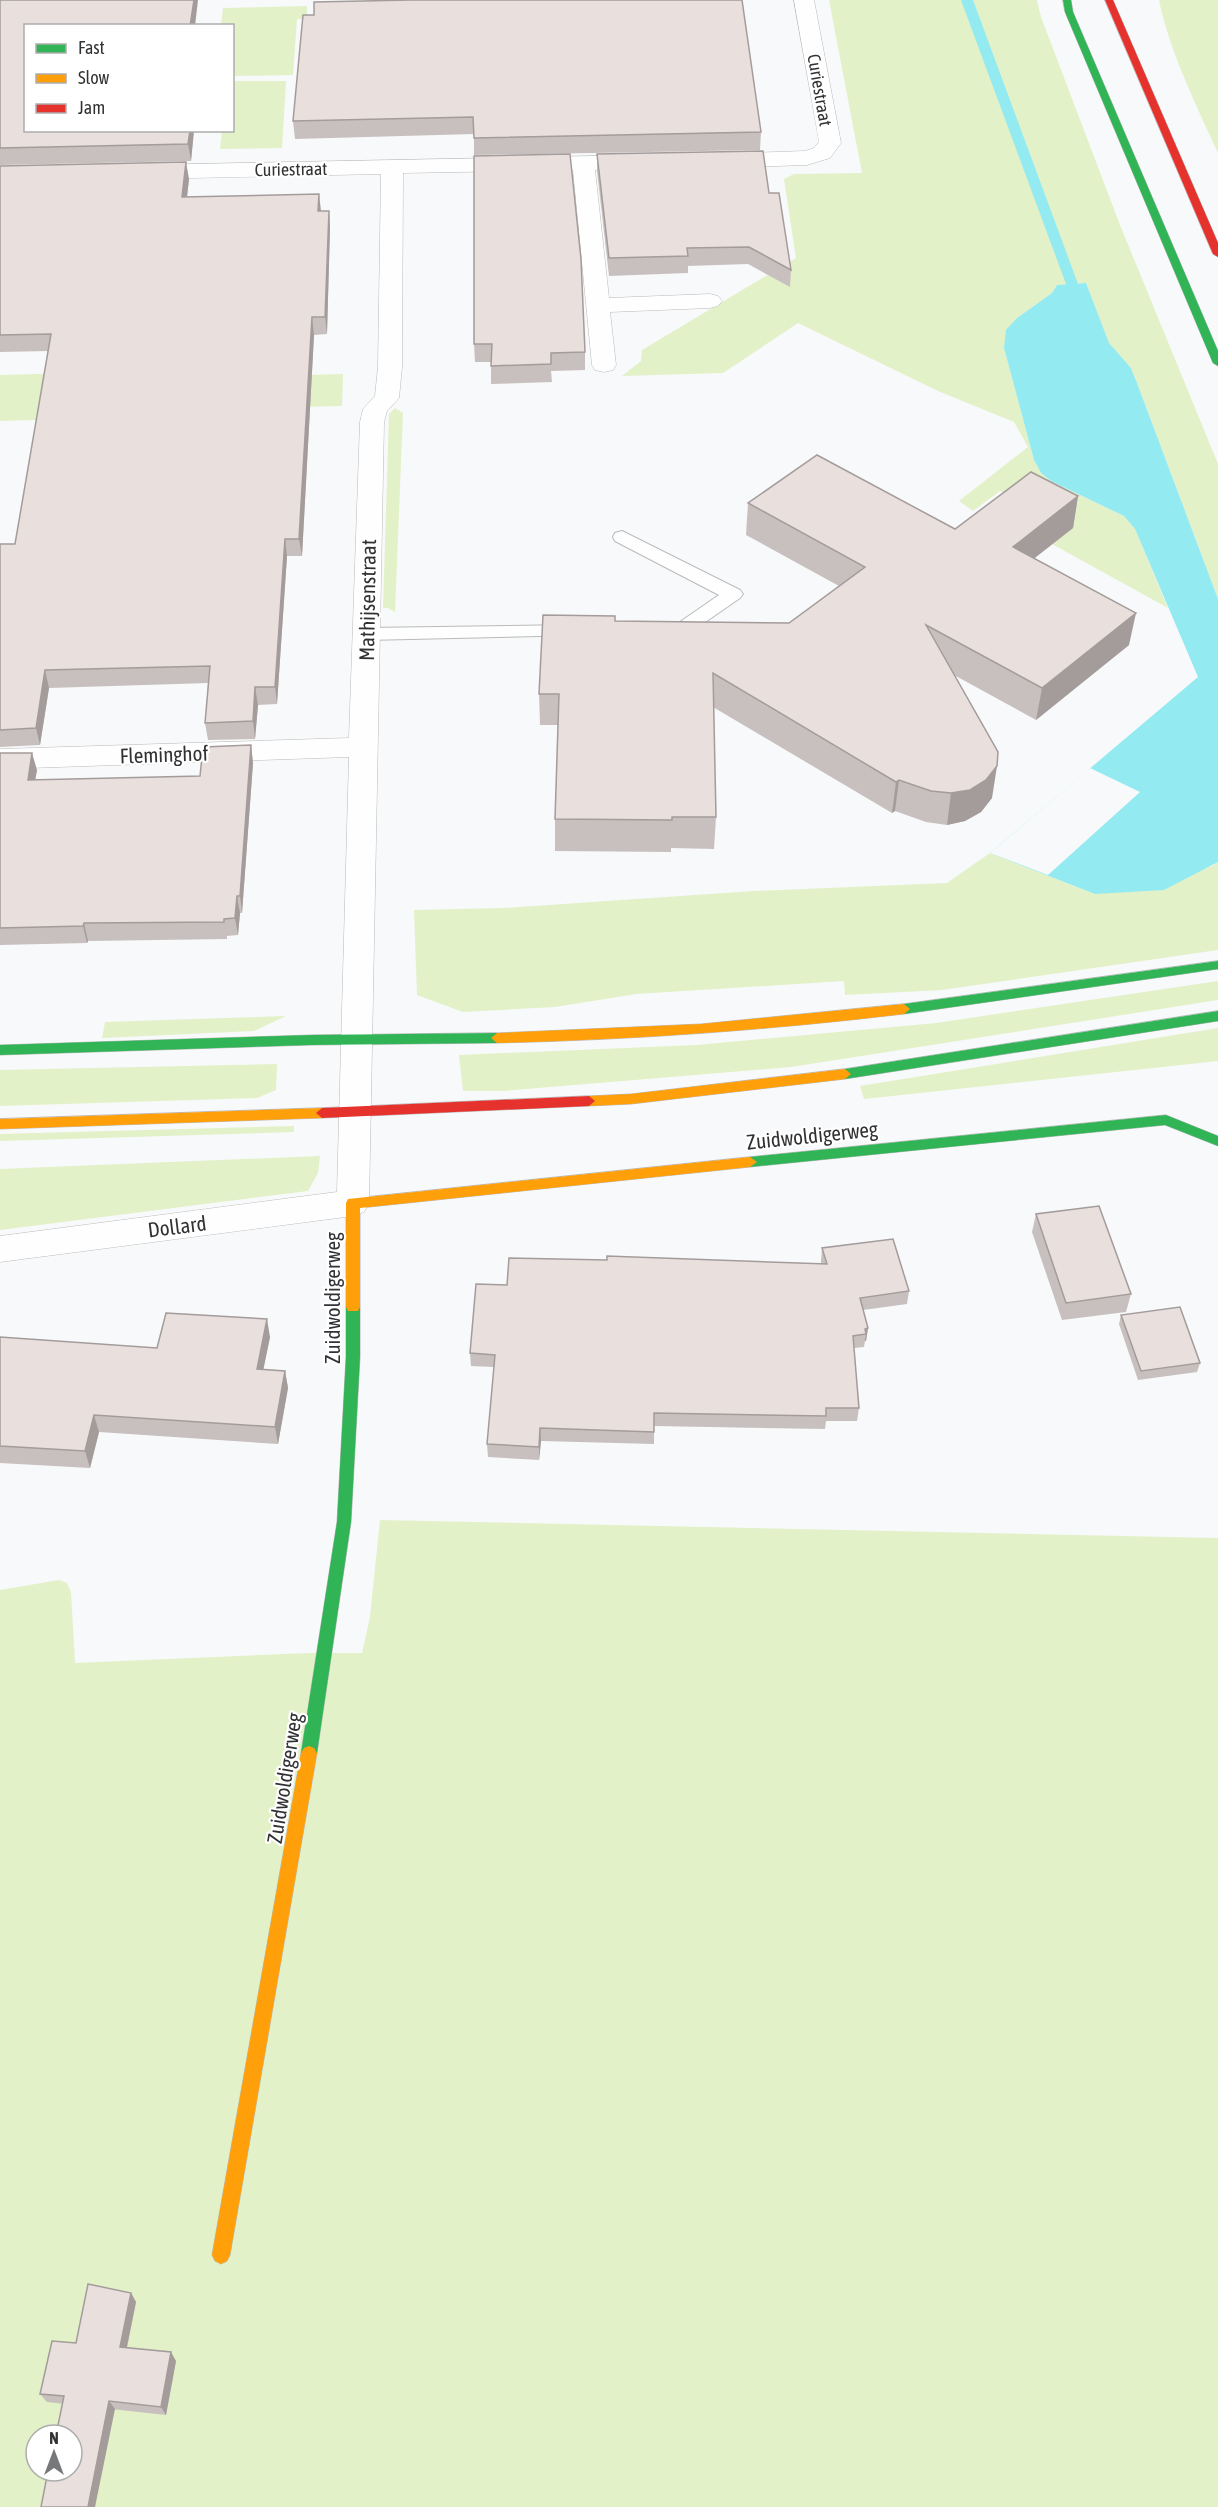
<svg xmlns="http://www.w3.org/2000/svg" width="1218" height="2507" font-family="'Asap Condensed',sans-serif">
	<rect width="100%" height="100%" fill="#f8f9fb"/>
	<g fill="#e2f1c8" fill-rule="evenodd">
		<polygon points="829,0 1037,0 1041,17 1120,225 1218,464 1218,599 1137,383 1131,368 1109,344 1086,283 1057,285 1052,293 1017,318 1004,348 1034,460 1041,473 1051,481 1124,516 1135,529 1168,608 1052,544 1072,528 1000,491 973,511 959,501 1028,447 1014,422 938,391 798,323 723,373 622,376 641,361 642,350 796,258 784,179 794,174 862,173"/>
		<path d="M1159,0H1218V153C1196,104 1170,53 1159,0Z"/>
		<polygon points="307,6 307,19 297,19 293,75 233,76 232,26 221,26 223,8"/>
		<polygon points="233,81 286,81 282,148 220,149 222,131 232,130"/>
		<polygon points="74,373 97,381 343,374 342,406 132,411 132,417 0,421 0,375"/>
		<polygon points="395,408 403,413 395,612 388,608 383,608 389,414"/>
		<polygon points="990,853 1095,894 1212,866 1218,862 1218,950 942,990 845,995 844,981 636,994 555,1007 463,1012 417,995 414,910 503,908 754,891 947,883"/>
		<polygon points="1218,981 1218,1000 791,1067 503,1091 463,1091 459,1055 697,1045 936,1023"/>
		<polygon points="286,1016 254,1031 102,1038 105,1022"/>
		<polygon points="1218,1028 1218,1061 864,1099 860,1086"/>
		<polygon points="277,1064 276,1090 257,1098 0,1106 0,1070"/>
		<polygon points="294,1126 294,1132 0,1141 0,1134"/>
		<polygon points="320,1156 318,1173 308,1191 0,1230 0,1169"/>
		<path d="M380,1520L1218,1538V2507H0V1590L59,1580L67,1583L71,1592L75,1663L309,1653H362L370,1617ZM36,2435H72V2471H36Z"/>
	</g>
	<polygon fill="#93eaf1" points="1086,283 1109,343 1131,368 1137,383 1218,599 1218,862 1164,890 1095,894 990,853 1198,677 1135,529 1124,516 1051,481 1041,473 1034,460 1004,348 1006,330 1017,318 1052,293 1057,285"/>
	<polygon fill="#f8f9fb" points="1090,768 1140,792 1048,875 990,853"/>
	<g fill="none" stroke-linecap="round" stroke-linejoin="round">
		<polygon fill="#93eaf1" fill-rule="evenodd" points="961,0 973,0 1078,284 1077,287 1067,287 1066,284"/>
		<defs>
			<g id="lane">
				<polygon points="622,531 740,590 743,594 740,598 688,634 681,636 656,634 653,630 656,626 677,624 719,595 615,541 613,537 615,533"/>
				<polygon points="574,625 581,627 584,631 581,635 366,640 359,638 356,634 359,630 366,628"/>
			</g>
			<g id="street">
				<polygon points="794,0 814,0 841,143 830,158 807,165 719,168 711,166 708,161 711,156 719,154 805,151 814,148 819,142"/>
				<polygon points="643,155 651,157 654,162 651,167 595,170 609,298 710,294 718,296 722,301 718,306 710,308 610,312 616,365 613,370 604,372 595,370 592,365 573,170 403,173 402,367 399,398 387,411 384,422 369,1203 364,1212 353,1216 0,1262 0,1236 337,1192 349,757 0,769 0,749 349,738 360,422 363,409 375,396 378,367 381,174 143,179 135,177 132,172 135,167 143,165"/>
			</g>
			<g id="fast">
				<polygon points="1063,0 1071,0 1073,12 1218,351 1218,366 1213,363 1065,12"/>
				<polygon points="1218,961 1218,969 904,1014 898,1009 904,1004"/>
				<polygon points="1218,1011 1218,1021 845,1079 839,1074 845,1069"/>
				<polygon points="497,1033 503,1038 497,1043 311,1045 0,1055 0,1045 311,1035"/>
				<polygon points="1166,1115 1218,1136 1218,1146 1165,1125 750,1167 743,1162 750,1157"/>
				<polygon points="353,1301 358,1303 360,1307 360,1357 351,1522 317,1753 314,1758 309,1760 304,1758 301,1753 337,1522 346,1357 346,1307 348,1303"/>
			</g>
			<g id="slow">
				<path d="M904,1004L910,1009L904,1014C769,1030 633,1040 497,1043L491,1038L497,1033L701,1024Z"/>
				<polygon points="845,1069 851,1074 845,1079 631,1104 589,1106 583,1101 589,1096 631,1094"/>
				<polygon points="322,1108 328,1113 322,1118 0,1129 0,1119"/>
				<polygon points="750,1157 757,1162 750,1167 360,1208 360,1307 358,1311 348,1311 346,1307 346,1203 348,1199"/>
				<polygon points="309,1746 314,1748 317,1753 230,2255 227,2261 221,2264 215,2261 212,2255 301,1753 304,1748"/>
			</g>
			<g id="jam">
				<polygon points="1105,0 1113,0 1218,243 1218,257 1213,254"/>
				<polygon points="589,1096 595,1101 589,1106 322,1118 316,1113 322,1108"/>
			</g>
		</defs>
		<use href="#lane" stroke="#b9babb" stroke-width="2"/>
		<use href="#street" stroke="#b9babb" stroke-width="1"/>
		<use href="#fast" stroke="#b9babb" stroke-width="1"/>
		<use href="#slow" stroke="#b9babb" stroke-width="1"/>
		<use href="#jam" stroke="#b9babb" stroke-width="1"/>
		<use href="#lane" fill="#fefefe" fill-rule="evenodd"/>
		<use href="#street" fill="#fefefe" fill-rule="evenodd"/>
		<use href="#fast" fill="#30b455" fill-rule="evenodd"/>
		<use href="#slow" fill="#ff9f0a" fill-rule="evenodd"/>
		<use href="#jam" fill="#e5322d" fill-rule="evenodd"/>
	</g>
	<g fill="#c8c0be">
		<polygon points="0,0 26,26 194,130 191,161 0,165"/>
		<polygon points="314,15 761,132 760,150 474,155 474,134 295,139 293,121"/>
		<polygon points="597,154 769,193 791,270 790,287 748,264 688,266 688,273 609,276 597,171"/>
		<polygon points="474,156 585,352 585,370 551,371 552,382 491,384 491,362 475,362 474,344"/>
		<polygon points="0,166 189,179 187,197 321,211 329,211 330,228 327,334 314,335 302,556 287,556 277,704 258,705 255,739 208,740 205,723 208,683 49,688 40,745 0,747 0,545 15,544 48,351 0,352"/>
		<polygon points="1078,496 1073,528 1034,558 1129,645 1036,720 954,675 992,798 981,812 965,821 947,825 926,822 895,811 892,813 713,707 716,817 714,849 671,848 671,852 555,851 555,819 558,725 540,725 539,694 615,621 789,623 839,586 746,535 748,503 955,529"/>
		<polygon points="251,745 253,763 242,913 240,913 238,935 227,936 227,939 88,941 87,943 0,945 0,753 37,770 35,780 200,776"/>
		<polygon points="1036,1214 1131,1294 1126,1312 1062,1320 1032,1232"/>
		<polygon points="822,1248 909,1291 907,1304 863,1310 868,1328 866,1341 865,1341 864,1347 854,1348 859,1408 857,1421 826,1421 825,1429 654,1426 654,1444 541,1441 539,1460 488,1457 487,1444 494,1367 471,1366 470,1353 507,1285 607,1260 821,1264 821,1261"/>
		<polygon points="1121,1315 1200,1363 1197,1372 1138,1380 1119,1324"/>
		<polygon points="0,1337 157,1348 270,1337 263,1370 285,1371 288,1388 278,1444 99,1432 90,1468 0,1463"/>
		<polygon points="131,2293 136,2302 127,2348 176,2361 166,2415 47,2402 40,2394"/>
	</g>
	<g fill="#a39c9b">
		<polygon points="194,0 198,0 195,26 190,26"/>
		<polygon points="190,130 194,130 191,161 188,144"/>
		<polygon points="186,162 189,179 185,214 182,197"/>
		<polygon points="319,194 321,211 318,211"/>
		<polygon points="329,211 330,228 327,334 325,317"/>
		<polygon points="312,317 314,335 302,556 299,539"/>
		<polygon points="1078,496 1073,528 1008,579 1013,547"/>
		<polygon points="285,539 287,556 277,704 275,687"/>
		<polygon points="1136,613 1129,645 1036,720 1042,688"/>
		<polygon points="45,670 49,688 40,745 36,728"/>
		<polygon points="255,687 258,705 255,739 253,721"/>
		<polygon points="251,745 253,763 242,913 240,896"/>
		<polygon points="32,753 37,770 32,798 28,780"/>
		<polygon points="997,766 992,798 981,812 965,821 947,825 951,793"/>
		<polygon points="899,780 895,811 892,813 896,782"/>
		<polygon points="237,896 240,913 238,935 235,918"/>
		<polygon points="84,923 88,941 87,943 83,926"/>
		<polygon points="267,1319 270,1337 260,1386 257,1369"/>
		<polygon points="868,1328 866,1341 865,1341 866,1334 865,1329"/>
		<polygon points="285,1371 288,1388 278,1444 275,1427"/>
		<polygon points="94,1415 99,1432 90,1468 85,1451"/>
		<polygon points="540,1428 541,1441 539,1460 539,1447"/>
		<polygon points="131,2293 136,2302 125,2356 120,2347"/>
		<polygon points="171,2352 176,2361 166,2415 161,2407"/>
		<polygon points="109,2401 115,2409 95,2507 88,2507"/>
	</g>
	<g fill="#e9dfdd" stroke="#a39c9b" stroke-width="1.5">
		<polygon points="0,0 194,0 190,26 26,26 26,130 190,130 188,144 0,148"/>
		<polygon points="410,0 742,0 761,132 474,138 473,117 293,121 303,15 314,15 314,2"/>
		<polygon points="763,151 769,193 779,193 791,270 749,247 687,248 688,256 609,258 597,154"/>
		<polygon points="570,154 581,259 585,352 551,353 551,364 491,366 492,344 474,344 474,156"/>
		<polygon points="186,162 182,197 319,194 318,211 329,211 325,317 312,317 299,539 285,539 275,687 255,687 253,721 205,723 210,666 45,670 36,728 0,730 0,544 15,544 51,334 0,335 0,166"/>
		<polygon points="817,455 955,529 1031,472 1078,496 1013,547 1136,613 1042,688 926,625 998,752 997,766 986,780 970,790 951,793 931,791 899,780 896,782 713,673 716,817 672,817 672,820 555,819 559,694 539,694 543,615 615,616 615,621 789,623 865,567 748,503"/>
		<polygon points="251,745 240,896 237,896 235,918 224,919 224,922 84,923 83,926 0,928 0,753 32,753 28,780 200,776 203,747"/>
		<polygon points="1099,1206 1131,1294 1066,1303 1036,1214"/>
		<polygon points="893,1239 909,1291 860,1298 868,1328 865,1329 866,1334 853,1336 859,1408 826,1408 826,1416 654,1413 654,1432 540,1428 539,1447 487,1444 495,1355 470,1353 476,1284 507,1285 509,1258 607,1260 607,1256 827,1264 822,1248"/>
		<polygon points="1180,1307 1200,1363 1141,1371 1121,1315"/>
		<polygon points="166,1313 267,1319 257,1369 285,1371 275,1427 94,1415 85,1451 0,1446 0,1337 157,1348"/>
		<polygon points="88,2284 131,2293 120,2347 171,2352 161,2407 109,2401 88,2507 41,2507 48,2471 72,2471 72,2435 56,2435 64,2396 40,2394 52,2341 76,2343"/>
	</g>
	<g text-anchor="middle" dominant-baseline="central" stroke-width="4.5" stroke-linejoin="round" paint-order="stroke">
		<g font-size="18" fill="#323234" stroke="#fff">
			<text transform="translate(820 90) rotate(80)">Curiestraat</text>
			<text transform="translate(291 169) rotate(-1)">Curiestraat</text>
		</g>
		<g font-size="21" fill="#323234" stroke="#fff">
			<text transform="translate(367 600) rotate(-89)">Mathijsenstraat</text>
			<text transform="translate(164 754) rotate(-2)">Fleminghof</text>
			<text transform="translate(812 1135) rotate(-6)">Zuidwoldigerweg</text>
			<text transform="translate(177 1226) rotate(-7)">Dollard</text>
			<text transform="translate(332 1298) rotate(-90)">Zuidwoldigerweg</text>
			<text transform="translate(284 1778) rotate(-81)">Zuidwoldigerweg</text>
		</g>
	</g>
	<rect x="24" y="24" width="210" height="108" fill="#ffffff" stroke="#adadae" stroke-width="1.5"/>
	<rect x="36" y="44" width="30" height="9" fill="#30b455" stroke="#adadae" stroke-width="1.5"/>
	<text x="78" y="54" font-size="18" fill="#323234">Fast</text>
	<rect x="36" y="74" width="30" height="9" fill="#ff9f0a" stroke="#adadae" stroke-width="1.5"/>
	<text x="78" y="84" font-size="18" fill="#323234">Slow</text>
	<rect x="36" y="104" width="30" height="9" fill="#e5322d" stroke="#adadae" stroke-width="1.5"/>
	<text x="78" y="114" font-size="18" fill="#323234">Jam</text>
	<g transform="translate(54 2453)"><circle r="28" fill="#ffffff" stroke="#adadae" stroke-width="1.5"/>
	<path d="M0-4.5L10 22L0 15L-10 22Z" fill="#77787a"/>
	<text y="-9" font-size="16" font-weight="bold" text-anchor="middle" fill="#323234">N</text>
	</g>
</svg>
